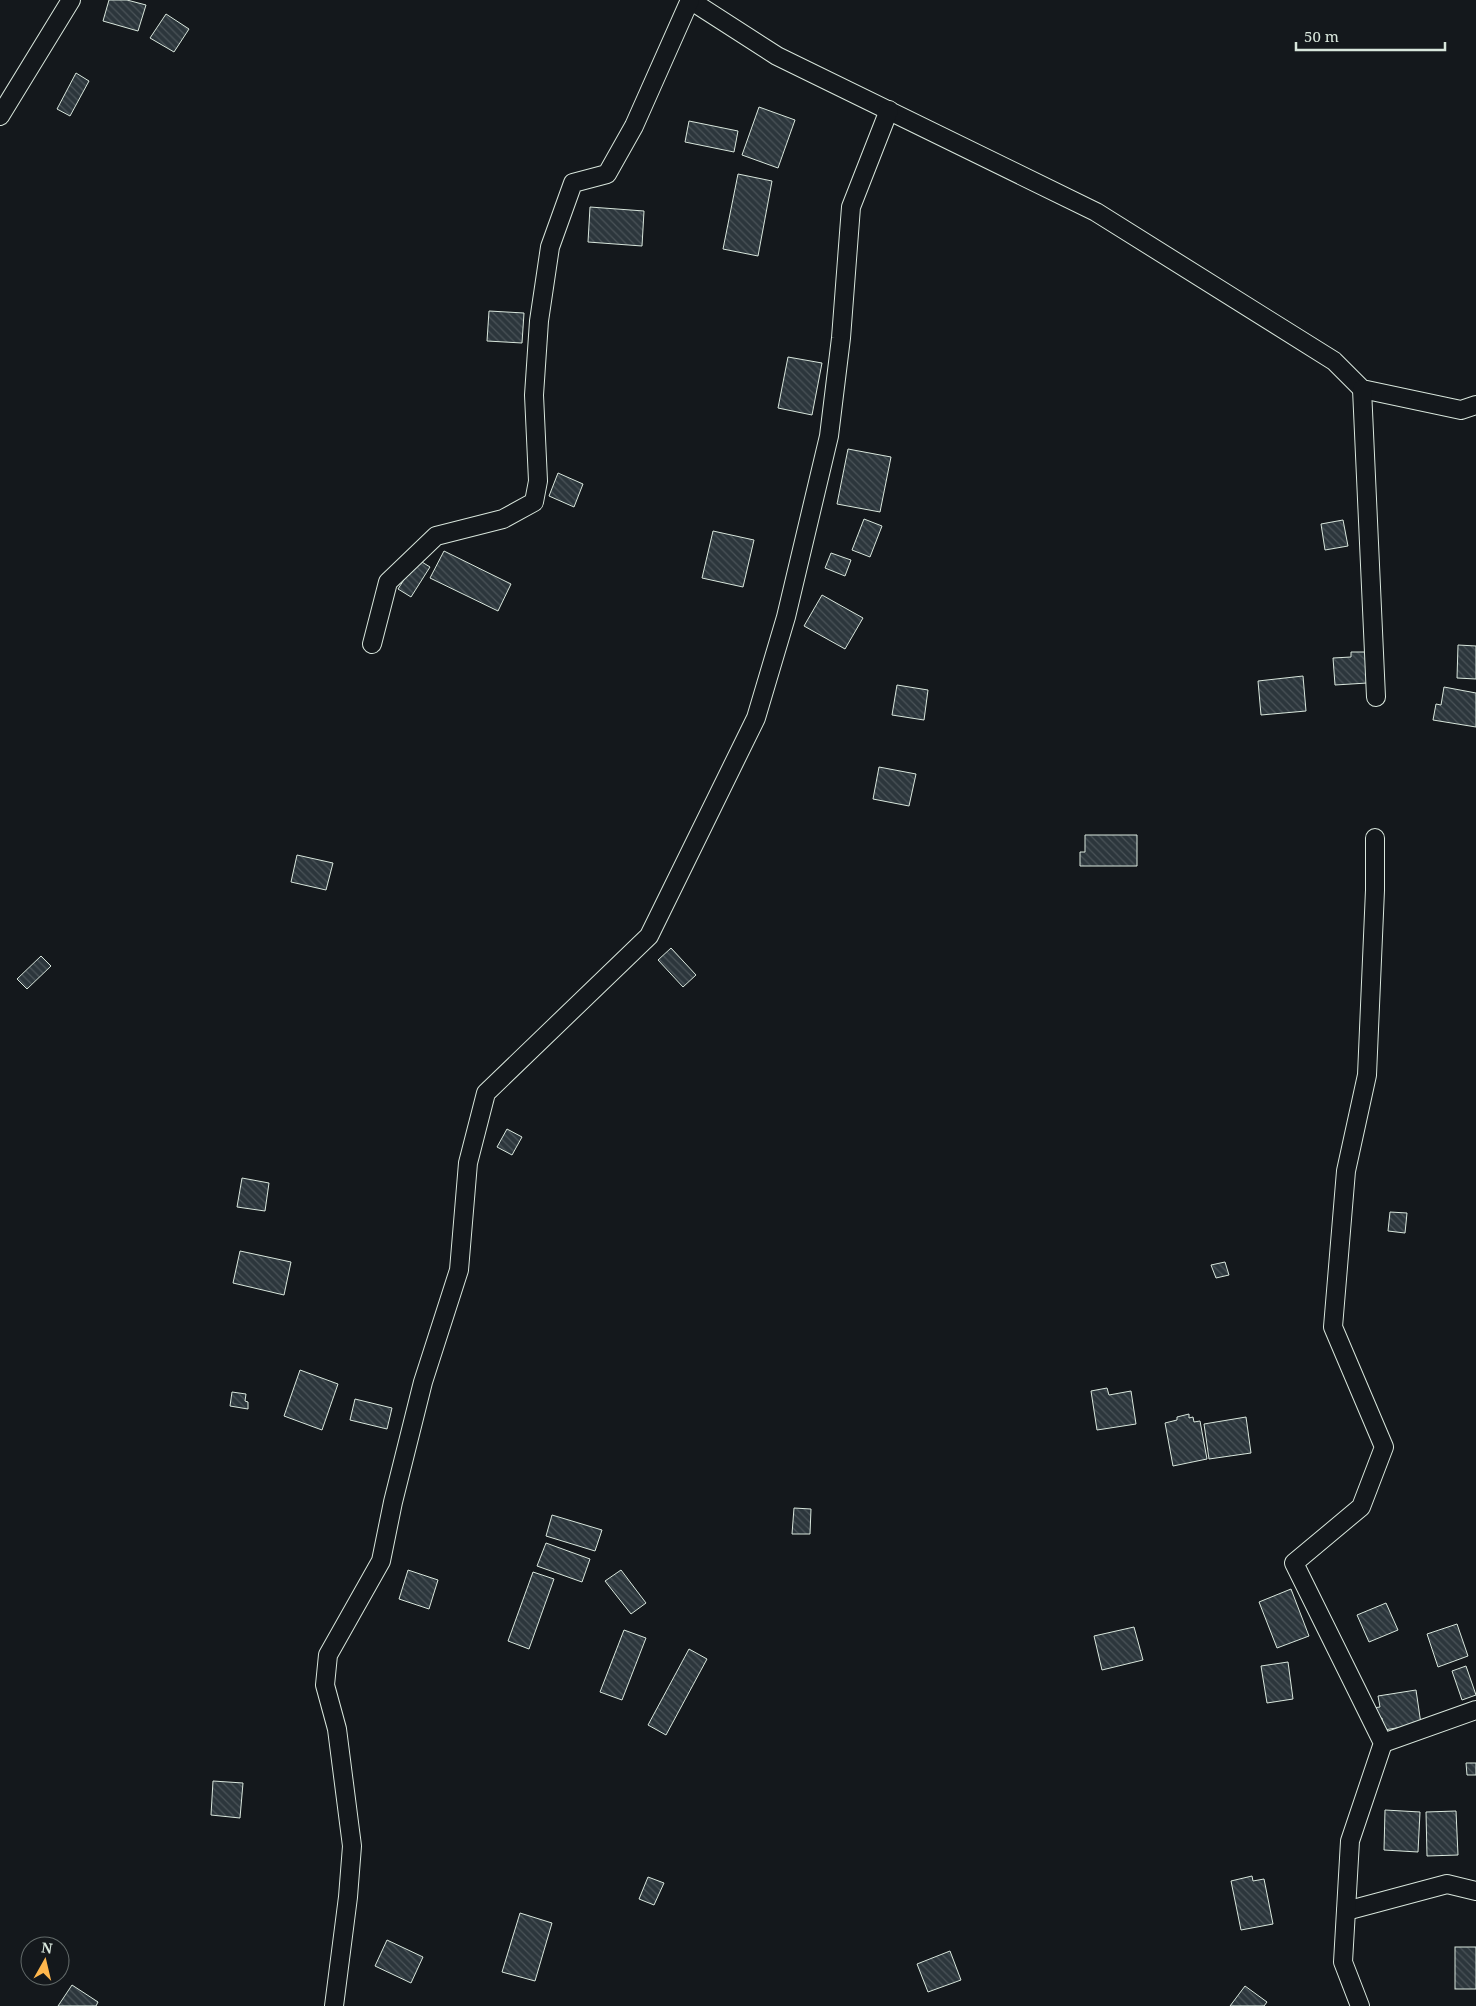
<svg xmlns="http://www.w3.org/2000/svg" width="1476" height="2006" font-family="'Noto Serif',serif">
	<defs>
		<pattern id="building-back-hatch" width="6" height="6" patternUnits="userSpaceOnUse" patternTransform="scale(1.25)"><rect width="6" height="6" fill="#2c363c"/><path d="M-1 5l2 2M0 0l6 6M5-1l2 2" fill="none" stroke="#4a5358"/></pattern>
	</defs>
	<rect width="100%" height="100%" fill="#14181c"/>
	<g fill="url(#building-back-hatch)" stroke="#d8e6dc">
		<polygon points="109,0 127,0 146,5 138,31 103,21"/>
		<polygon points="166,14 189,29 174,52 150,38"/>
		<polygon points="76,73 89,81 70,116 57,109"/>
		<polygon points="759,107 795,120 778,168 742,155"/>
		<polygon points="689,121 738,131 734,152 685,142"/>
		<polygon points="738,174 772,181 758,256 723,249"/>
		<polygon points="590,207 644,211 642,246 588,242"/>
		<polygon points="489,311 524,313 522,343 487,341"/>
		<polygon points="788,357 822,363 812,415 778,408"/>
		<polygon points="848,449 891,457 880,512 837,504"/>
		<polygon points="558,473 583,484 574,507 549,496"/>
		<polygon points="864,519 882,526 870,557 852,550"/>
		<polygon points="1343,520 1348,546 1325,550 1321,524"/>
		<polygon points="713,531 754,540 743,587 702,578"/>
		<polygon points="444,551 511,584 498,611 430,578"/>
		<polygon points="831,553 851,560 845,576 825,568"/>
		<polygon points="417,559 430,567 411,597 398,589"/>
		<polygon points="822,595 863,618 845,649 804,626"/>
		<polygon points="1458,645 1476,646 1476,679 1457,678"/>
		<polygon points="1351,652 1366,652 1367,683 1335,685 1333,658 1351,657"/>
		<polygon points="1303,676 1306,711 1261,715 1258,681"/>
		<polygon points="897,685 928,690 924,720 892,715"/>
		<polygon points="1444,687 1476,693 1476,727 1433,720 1436,704 1441,705"/>
		<polygon points="879,767 916,774 909,806 873,799"/>
		<polygon points="1085,835 1137,835 1137,866 1080,866 1080,852 1085,852"/>
		<polygon points="297,855 333,863 326,890 291,882"/>
		<polygon points="671,948 696,975 683,987 658,960"/>
		<polygon points="41,956 51,966 27,989 17,979"/>
		<polygon points="507,1129 522,1137 512,1155 497,1147"/>
		<polygon points="242,1178 269,1183 265,1211 237,1207"/>
		<polygon points="1390,1212 1407,1213 1405,1233 1388,1231"/>
		<polygon points="240,1251 291,1262 284,1295 233,1283"/>
		<polygon points="1225,1262 1229,1275 1216,1278 1211,1265"/>
		<polygon points="300,1370 338,1384 322,1430 284,1416"/>
		<polygon points="1107,1388 1109,1395 1131,1391 1136,1424 1097,1430 1091,1391"/>
		<polygon points="232,1392 246,1394 245,1401 248,1402 248,1409 230,1406"/>
		<polygon points="355,1399 392,1408 387,1429 350,1420"/>
		<polygon points="1189,1414 1189,1418 1193,1417 1194,1422 1200,1421 1207,1459 1173,1466 1165,1423 1177,1420 1177,1417"/>
		<polygon points="1246,1417 1251,1453 1209,1459 1204,1424"/>
		<polygon points="794,1508 811,1509 810,1534 792,1534"/>
		<polygon points="552,1515 602,1530 595,1551 546,1536"/>
		<polygon points="546,1543 590,1559 582,1582 537,1566"/>
		<polygon points="408,1570 438,1580 429,1609 399,1599"/>
		<polygon points="621,1570 646,1603 631,1614 605,1581"/>
		<polygon points="533,1572 554,1579 529,1649 508,1641"/>
		<polygon points="1291,1589 1309,1636 1277,1648 1259,1602"/>
		<polygon points="1386,1603 1398,1630 1369,1642 1357,1615"/>
		<polygon points="1457,1624 1468,1656 1438,1667 1427,1634"/>
		<polygon points="1134,1627 1143,1660 1102,1670 1094,1636"/>
		<polygon points="624,1630 646,1638 622,1700 600,1692"/>
		<polygon points="689,1649 707,1659 666,1735 648,1725"/>
		<polygon points="1288,1662 1293,1699 1267,1703 1261,1666"/>
		<polygon points="1466,1666 1476,1695 1462,1700 1452,1671"/>
		<polygon points="1416,1690 1421,1724 1384,1730 1382,1718 1375,1719 1373,1708 1380,1707 1378,1696"/>
		<polygon points="1466,1763 1476,1763 1476,1775 1467,1775"/>
		<polygon points="213,1781 243,1783 240,1818 211,1815"/>
		<polygon points="1385,1810 1420,1812 1418,1852 1384,1850"/>
		<polygon points="1456,1811 1458,1855 1427,1856 1426,1812"/>
		<polygon points="1252,1876 1253,1881 1264,1879 1273,1924 1241,1930 1231,1881"/>
		<polygon points="648,1877 664,1883 654,1905 639,1899"/>
		<polygon points="520,1913 552,1923 535,1981 502,1972"/>
		<polygon points="387,1940 423,1957 411,1983 375,1966"/>
		<rect x="1455" y="1947" width="21" height="42"/>
		<polygon points="950,1951 961,1980 928,1992 917,1964"/>
		<polygon points="72,1985 98,2002 96,2006 58,2006"/>
		<polygon points="1245,1986 1267,2002 1264,2006 1230,2006"/>
	</g>
	<g fill="none" stroke-linecap="round" stroke-linejoin="round">
		<defs>
			<g id="street">
				<polyline points="690,0 777,56 1096,212 1334,361 1362,389 1461,410 1476,405"/>
				<polyline points="0,116 71,0"/>
				<polyline points="1362,389 1376,697"/>
				<polyline points="372,644 388,582 436,536 503,519 534,502 538,481 534,395 539,321 550,247 573,183 607,174 634,126 690,0"/>
				<polyline points="1383,1743 1476,1710"/>
				<polyline points="1346,1911 1447,1884 1476,1891"/>
				<polyline points="334,2006 348,1897 352,1846 337,1729 325,1685 328,1655 381,1561 393,1502 423,1382 459,1270 468,1163 486,1093 649,936 756,718 786,617 829,436 841,338 851,207 889,110"/>
				<polyline points="1360,2006 1343,1962 1350,1841 1383,1743 1294,1563 1361,1507 1384,1447 1333,1327 1346,1171 1367,1075 1375,890 1375,838"/>
			</g>
		</defs>
		<use href="#street" stroke="#d8e6dc" stroke-width="20"/>
		<use href="#street" stroke="#14181c" stroke-width="18"/>
	</g>
	<g transform="translate(45 1961) rotate(8)"><circle r="24" fill="#14181c" stroke="#626a69"/>
	<path d="M0-4L9 19L0 12L-9 19Z" fill="#ffb74d"/>
	<text y="-8" font-size="14" font-weight="bold" text-anchor="middle" fill="#d8e6dc">N</text>
	</g>
	<path d="M1296 42v8h149v-8" fill="none" stroke="#d8e6dc" stroke-width="2.5"/>
	<text x="1304" y="42" font-size="15" fill="#d8e6dc" stroke="#14181c" stroke-width="4" paint-order="stroke">50 m</text>
</svg>
